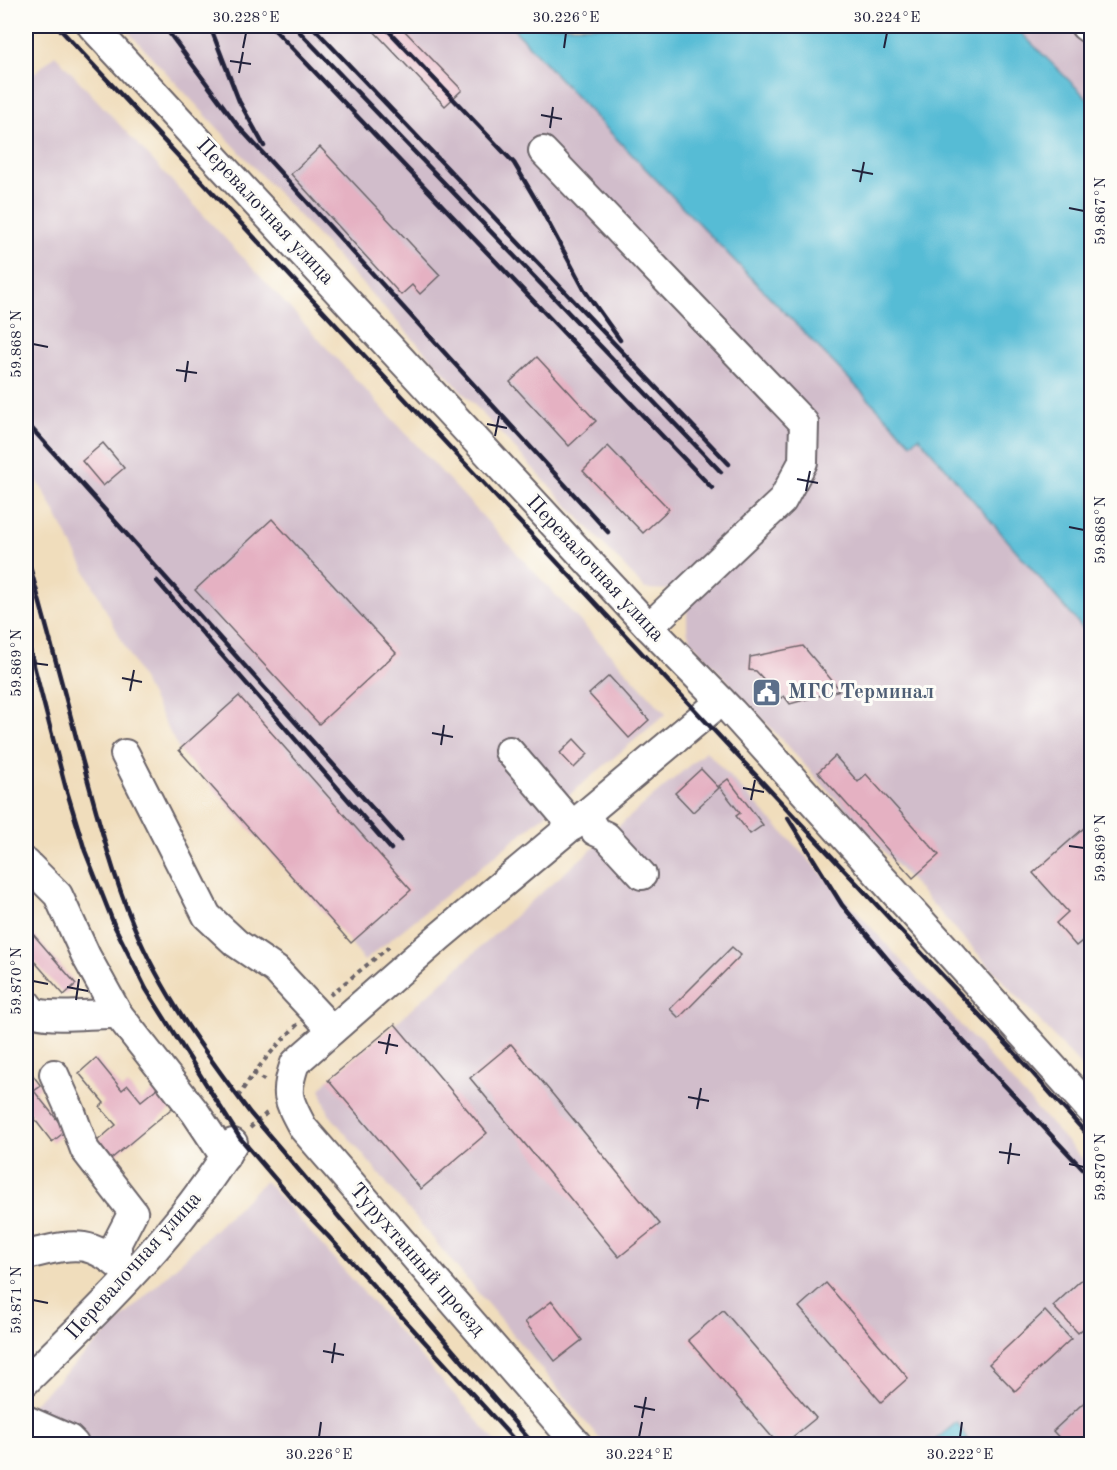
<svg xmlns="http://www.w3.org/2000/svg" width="1117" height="1470" font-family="'Old Standard TT',serif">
	<rect width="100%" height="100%" fill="#fdfcf7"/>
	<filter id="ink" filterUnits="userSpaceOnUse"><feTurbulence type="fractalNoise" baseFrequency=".0167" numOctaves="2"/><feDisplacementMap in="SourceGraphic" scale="12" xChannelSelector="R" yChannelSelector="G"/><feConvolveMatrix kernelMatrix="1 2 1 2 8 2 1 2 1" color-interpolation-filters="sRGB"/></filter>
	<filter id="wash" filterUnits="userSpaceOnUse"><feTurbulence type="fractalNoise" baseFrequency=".008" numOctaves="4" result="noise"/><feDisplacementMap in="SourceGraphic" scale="24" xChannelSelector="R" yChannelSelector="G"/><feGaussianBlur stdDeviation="1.35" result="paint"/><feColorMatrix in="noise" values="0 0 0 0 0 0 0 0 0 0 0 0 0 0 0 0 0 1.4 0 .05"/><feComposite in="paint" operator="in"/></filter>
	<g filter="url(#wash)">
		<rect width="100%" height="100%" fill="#f0ddbc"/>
		<g fill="#d1bdcb">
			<polygon points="123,26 511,26 583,104 911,443 919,436 1091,638 1091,1077 690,640 687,630 687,604 672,590 645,589"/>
			<polygon points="1014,26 1091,26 1091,102"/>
			<polygon points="55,55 666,714 556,806 364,961 351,943 179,750 49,501 26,461 26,81"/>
			<polygon points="706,751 825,877 1091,1168 1091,1444 970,1444 957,1422 931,1444 604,1444 329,1114 320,1089 328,1080 395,1024 527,905"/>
			<polygon points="265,1181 498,1444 26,1444 26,1411"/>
		</g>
		<g fill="#57bcd5" stroke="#3c6f88" stroke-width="1.5">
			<polygon points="511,26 1014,26 1091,102 1091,638 919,437 911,443 583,104"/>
			<polygon points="957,1422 970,1444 931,1444"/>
		</g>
		<g id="blocks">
			<g fill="#e5b1c2">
				<polygon points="369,26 400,26 462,90 445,106"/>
				<polygon points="320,147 440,275 420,294 412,285 401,295 291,174"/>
				<polygon points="537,357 596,421 569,446 510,382"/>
				<polygon points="103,443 124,468 103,486 82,461"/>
				<polygon points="608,446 669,509 643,533 583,471"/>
				<polygon points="272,519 396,653 319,724 195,590"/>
				<polygon points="803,646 840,690 790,704 784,696 781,698 756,671 749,670 750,657"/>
				<polygon points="609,676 649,720 629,738 589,694"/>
				<polygon points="239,696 411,890 351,943 179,750"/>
				<polygon points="574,739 588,754 574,768 560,753"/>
				<polygon points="835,756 858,782 866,774 939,855 913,878 818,772"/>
				<polygon points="701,769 719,788 693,812 675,793"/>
				<polygon points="728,779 763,825 750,834 736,816 740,813 719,786"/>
				<polygon points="1092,821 1092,933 1076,946 1056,923 1068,912 1033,873"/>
				<polygon points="26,926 76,984 64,995 26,952"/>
				<polygon points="732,947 741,955 679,1018 670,1009"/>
				<polygon points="395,1024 487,1133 421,1189 328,1080"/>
				<polygon points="511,1044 660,1224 619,1257 470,1078"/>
				<polygon points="96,1058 122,1090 128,1085 141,1101 161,1085 177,1104 111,1159 97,1141 116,1125 100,1107 104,1103 79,1073"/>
				<polygon points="26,1066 41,1086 34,1091 66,1131 52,1142 26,1108"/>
				<polygon points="1092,1270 1092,1321 1078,1333 1053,1306"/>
				<polygon points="826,1283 908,1378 881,1402 799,1307"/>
				<polygon points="552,1301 582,1340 555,1361 525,1322"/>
				<polygon points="723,1310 816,1418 784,1444 778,1444 688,1340"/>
				<polygon points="1045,1311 1071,1339 1015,1391 989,1364"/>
				<polygon points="1092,1395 1092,1444 1065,1444 1053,1431"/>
			</g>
		</g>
	</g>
	<g filter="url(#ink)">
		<use href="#blocks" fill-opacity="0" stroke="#6a6368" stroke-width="1.5"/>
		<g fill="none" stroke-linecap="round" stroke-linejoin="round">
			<defs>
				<g id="minor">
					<polyline points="92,26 649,627 732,712 1092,1111"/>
					<polyline points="1085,26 1092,31"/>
					<polyline points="543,151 804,423 803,462 782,501 649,627"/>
					<polyline points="509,751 573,826"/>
					<polyline points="125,754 207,916 236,943 276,970 332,1030"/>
					<polyline points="587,815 595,831 606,836 642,875"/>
					<polyline points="26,863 58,895 86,956 118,1014 195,1112 225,1157"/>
					<path d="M26,1003C29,1007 32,1011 36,1013C57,1019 95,1013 118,1014"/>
					<polyline points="54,1074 71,1112 85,1150 133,1212 117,1243 117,1263"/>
					<path d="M26,1255C74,1244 88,1237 128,1273"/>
					<path d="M26,1381C100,1309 180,1232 233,1143"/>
					<polyline points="26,1420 69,1439 74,1444"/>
					<path d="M577,1444L303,1128C288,1100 284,1094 295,1063L439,937L721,701"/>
				</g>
			</defs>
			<use href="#minor" stroke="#6a6368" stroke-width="32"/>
			<g stroke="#6a6368" stroke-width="4" stroke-dasharray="4.5 4.5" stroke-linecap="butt">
				<polyline points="330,995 389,947"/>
				<polyline points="253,1073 267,1082"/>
				<path d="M238,1097C255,1069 275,1047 298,1024"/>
				<polyline points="250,1128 269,1111"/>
			</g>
			<use href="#minor" stroke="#fff" stroke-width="28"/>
			<g stroke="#22223b" stroke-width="4.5">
				<polyline points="57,26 1013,1051 1092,1140"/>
				<polyline points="164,26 238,126 608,532"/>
				<polyline points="210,26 239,101 264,146"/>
				<polyline points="271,26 712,488"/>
				<polyline points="294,26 721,472"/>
				<polyline points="312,26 729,464"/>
				<polyline points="384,26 514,163 540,207 585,291 620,340"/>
				<polyline points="26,422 401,840"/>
				<path d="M26,552C43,615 61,678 77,741C94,802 109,865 133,924C161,993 206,1054 250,1113L533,1444"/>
				<polyline points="157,581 391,849"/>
				<polyline points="26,635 65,785 85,851 115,927 146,989 240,1138 295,1202 328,1236 518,1444"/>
				<polyline points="788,818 842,905 895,968 1092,1179"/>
			</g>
		</g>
	</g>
	<path fill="none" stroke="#22223b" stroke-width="2" d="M243,48L246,33M564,48L566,33M884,48L887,33M230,61L251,64M239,73L243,52M541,115L562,119M550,128L553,107M852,170L873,174M860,182L864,162M1069,208L1084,211M33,344L48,347M176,370L197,373M185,382L188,361M487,424L507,428M495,436L499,416M797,479L818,483M806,491L810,471M1069,527L1084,530M33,663L48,665M122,678L142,682M130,691L134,670M432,733L453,737M441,745L444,725M743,788L764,792M751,800L755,780M1069,846L1084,848M33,981L48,984M67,987L88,991M76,1000L79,979M378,1042L398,1046M386,1054L390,1034M688,1097L709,1101M697,1109L701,1088M999,1152L1020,1155M1008,1164L1011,1143M1069,1164L1084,1167M33,1300L48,1303M323,1351L344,1355M332,1363L335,1343M634,1406L655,1410M642,1418L646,1397M319,1437L321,1422M639,1437L642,1422M960,1437L962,1422"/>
	<defs>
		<symbol id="civic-square" viewBox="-11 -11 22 22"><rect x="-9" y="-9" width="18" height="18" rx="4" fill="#5c6f8a" stroke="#fdfcf7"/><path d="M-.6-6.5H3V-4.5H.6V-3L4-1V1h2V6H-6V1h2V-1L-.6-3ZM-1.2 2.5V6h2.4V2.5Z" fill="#fff"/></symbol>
	</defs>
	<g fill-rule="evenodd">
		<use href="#civic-square" x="750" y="676" width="33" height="33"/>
	</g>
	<g text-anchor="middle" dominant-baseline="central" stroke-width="6" stroke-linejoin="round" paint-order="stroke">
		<g font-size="21" fill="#22223b" stroke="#fdfcf7">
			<text transform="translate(265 212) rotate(47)">Перевалочная улица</text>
			<text transform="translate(595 569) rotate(47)">Перевалочная улица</text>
			<text transform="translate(417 1260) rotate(49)">Турухтанный проезд</text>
			<text transform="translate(134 1266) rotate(-48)">Перевалочная улица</text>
		</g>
		<g font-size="21" font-weight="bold" fill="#4e5e75" stroke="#fdfcf7" text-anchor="start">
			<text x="788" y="692">МГС Терминал</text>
		</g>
	</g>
	<rect width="1117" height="1470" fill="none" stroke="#fdfcf7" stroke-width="66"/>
	<rect x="33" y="33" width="1051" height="1404" fill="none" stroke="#22223b" stroke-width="2"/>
	<g font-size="15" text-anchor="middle" fill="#22223b">
		<text x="246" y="22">30.228°E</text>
		<text x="566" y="22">30.226°E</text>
		<text x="887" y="22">30.224°E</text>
		<text transform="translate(1100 211) rotate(-90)" y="5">59.867°N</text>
		<text transform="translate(16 344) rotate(-90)" y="5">59.868°N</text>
		<text transform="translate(1100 530) rotate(-90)" y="5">59.868°N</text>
		<text transform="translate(16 663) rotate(-90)" y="5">59.869°N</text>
		<text transform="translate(1100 848) rotate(-90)" y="5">59.869°N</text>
		<text transform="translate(16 981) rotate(-90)" y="5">59.870°N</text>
		<text transform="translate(1100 1167) rotate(-90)" y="5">59.870°N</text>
		<text transform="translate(16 1300) rotate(-90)" y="5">59.871°N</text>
		<text x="319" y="1459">30.226°E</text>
		<text x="639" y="1459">30.224°E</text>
		<text x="960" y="1459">30.222°E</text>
	</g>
</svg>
